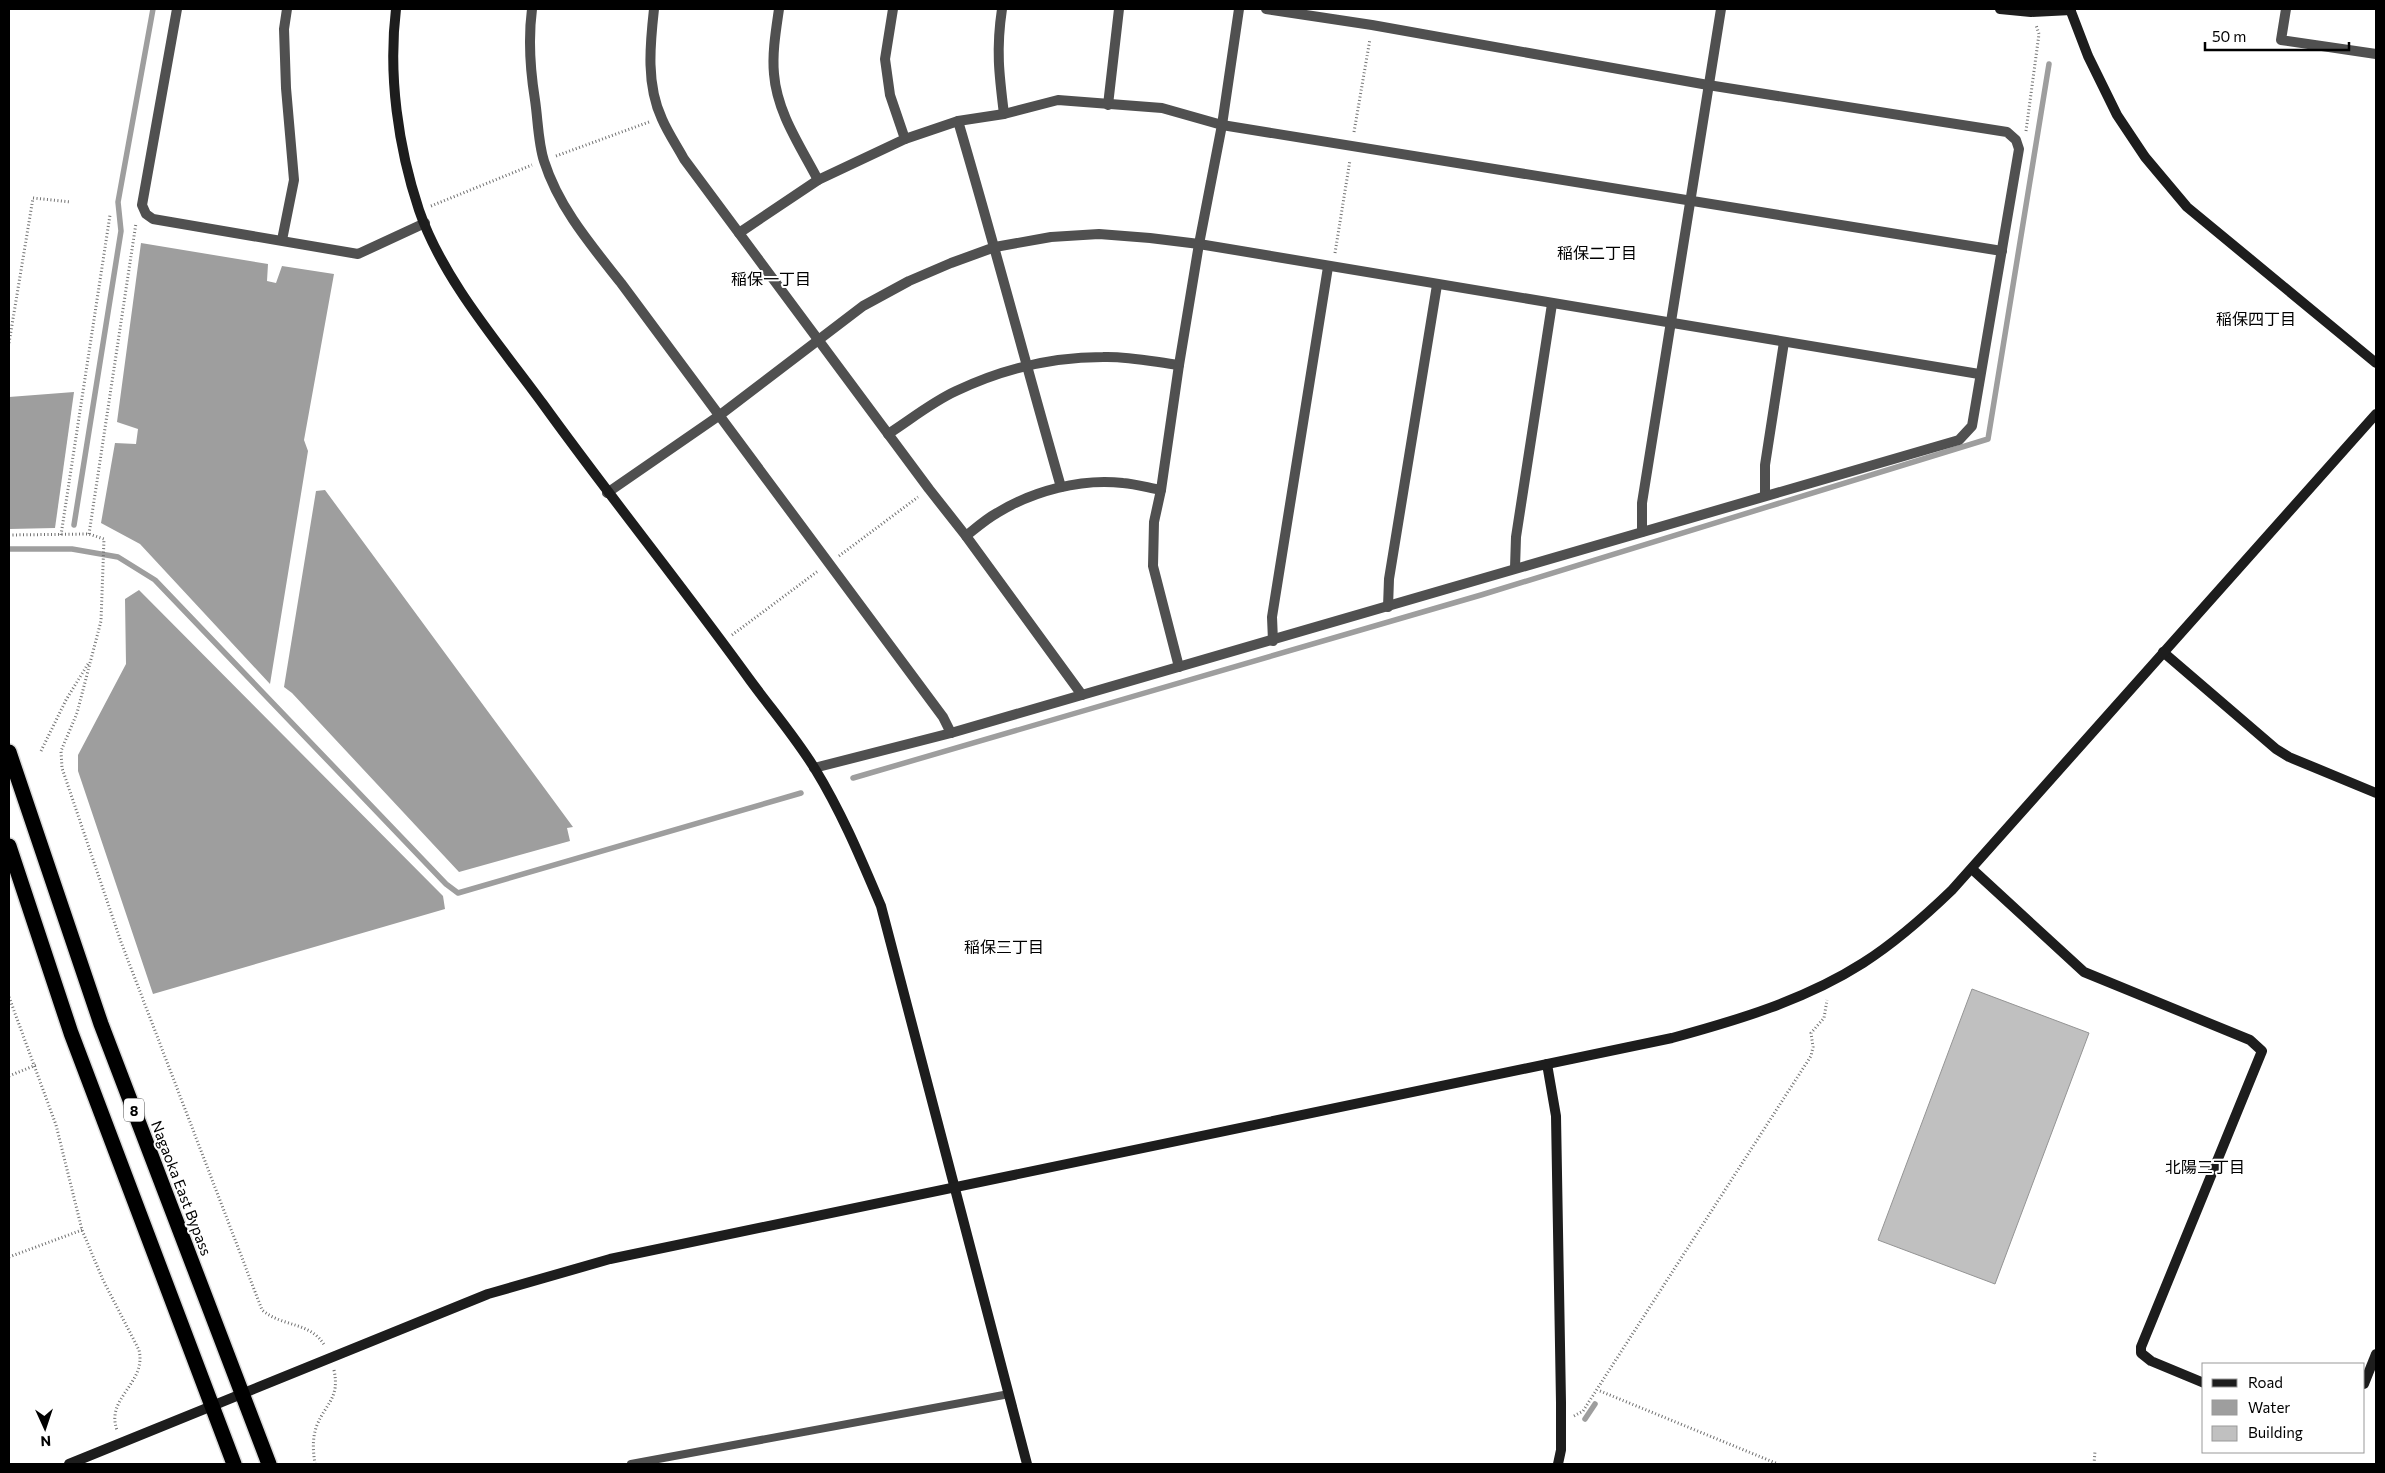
<svg xmlns="http://www.w3.org/2000/svg" width="2385" height="1473" font-family="Commissioner,'Noto Sans JP',sans-serif">
	<rect width="100%" height="100%" fill="#fff"/>
	<g fill="#9e9e9e">
		<polygon points="141,243 268,264 267,281 276,283 282,266 334,274 304,440 308,451 270,684 140,544 101,523 115,443 136,444 138,429 117,422"/>
		<polygon points="74,392 55,528 9,529 9,397"/>
		<polygon points="325,490 573,827 567,828 570,841 459,872 292,693 284,687 316,491"/>
		<polygon points="139,590 443,896 445,909 153,994 78,771 78,755 126,664 125,599"/>
	</g>
	<g fill="none" stroke-linecap="round" stroke-linejoin="round">
		<g stroke="#9e9e9e" stroke-width="5.5">
			<polyline points="74,525 121,231 118,202 153,9"/>
			<polyline points="9,549 72,549 118,557 155,580 446,884 458,893 801,793"/>
			<polyline points="853,778 1481,595 1988,439 2049,64"/>
			<polyline points="1585,1419 1595,1404"/>
		</g>
	</g>
	<polygon fill="#c0c0c0" stroke="#949494" points="1972,989 2089,1033 1995,1284 1878,1240"/>
	<g fill="none" stroke-linecap="round" stroke-linejoin="round">
		<defs>
			<g id="highway">
				<polyline points="9,752 101,1024 269,1464"/>
				<polyline points="9,846 71,1033 234,1464"/>
			</g>
		</defs>
		<use href="#highway" stroke="#dbdbdb" stroke-width="18"/>
		<g stroke="#727272" stroke-width="3" stroke-dasharray="1 2.5" stroke-linecap="butt">
			<polyline points="2026,131 2039,34 2036,25"/>
			<polyline points="1354,132 1370,39"/>
			<polyline points="556,156 649,122"/>
			<polyline points="431,206 532,165"/>
			<polyline points="1335,253 1350,160"/>
			<polyline points="9,343 33,198 71,202"/>
			<polyline points="89,534 136,223"/>
			<path d="M9,535L89,534L104,539L101,621L77,713L61,751L62,768L121,942L262,1310C284,1328 310,1321 325,1346"/>
			<polyline points="61,535 110,215"/>
			<polyline points="839,556 918,497"/>
			<polyline points="732,635 818,571"/>
			<polyline points="41,751 66,700 88,664"/>
			<path d="M9,997L56,1125L82,1230L103,1280L139,1350C147,1383 105,1398 117,1430"/>
			<polyline points="9,1076 36,1065"/>
			<polyline points="9,1257 82,1230"/>
			<polyline points="1600,1391 1778,1464"/>
			<polyline points="1574,1416 1583,1411 1811,1056 1813,1047 1811,1033 1824,1018 1827,1000"/>
			<path d="M315,1464C313,1451 312,1438 317,1425C326,1403 340,1398 334,1370"/>
			<polyline points="2094,1464 2095,1451"/>
		</g>
		<polyline stroke="#505050" stroke-width="8" points="631,1464 1009,1394"/>
		<g stroke="#505050" stroke-width="10">
			<polyline points="177,9 142,205 146,214 153,219 358,254 425,223"/>
			<path d="M532,9C528,40 530,69 535,100C538,120 538,142 544,161C559,208 591,245 621,283L943,717L951,733"/>
			<path d="M654,9C650,45 646,85 662,119C668,133 677,146 684,159L929,489L966,536L1082,695"/>
			<path d="M779,9C776,30 772,53 774,74C777,113 801,147 818,180"/>
			<polyline points="893,9 885,59 890,95 905,139"/>
			<path d="M1002,9C996,49 999,74 1004,114"/>
			<polyline points="2286,9 2281,40 2376,54"/>
			<polyline points="1108,105 1119,9"/>
			<path d="M958,121C994,243 1026,365 1061,487"/>
			<polyline points="739,233 818,180 905,139 958,121 1004,114 1058,100 1162,108 1222,125 2002,251"/>
			<polyline points="282,240 294,180 286,88 284,29 287,9"/>
			<path d="M888,434C910,420 932,402 956,391C1002,369 1053,357 1103,357C1129,356 1154,362 1179,365"/>
			<polyline points="607,493 720,415 863,306 909,281 951,263 995,247 1051,237 1099,234 1150,238 1199,244 1979,374"/>
			<polyline points="1765,495 1765,465 1784,342"/>
			<polyline points="1642,532 1642,503 1721,9"/>
			<path d="M966,536C976,528 986,519 997,513C1033,491 1081,478 1123,483C1136,484 1149,488 1161,490"/>
			<polyline points="1515,568 1516,537 1552,304"/>
			<polyline points="1388,607 1389,579 1437,285"/>
			<polyline points="1273,641 1272,617 1328,267"/>
			<polyline points="1179,667 1153,566 1154,522 1161,490 1179,365 1199,244 1222,125 1239,9"/>
			<polyline points="814,768 951,733 1959,440 1972,426 2019,149 2016,140 2007,132 1708,85 1372,25 1266,9"/>
		</g>
		<g stroke="#1d1d1d" stroke-width="10">
			<path d="M396,9C388,75 398,147 419,210C443,280 500,345 543,404C610,497 683,587 750,680C772,710 796,738 815,769C842,813 861,859 881,906L1027,1464"/>
			<polyline points="2000,9 2031,12 2071,10"/>
			<polyline points="2070,9 2088,56 2117,115 2145,157 2187,207 2376,363"/>
			<polyline points="2163,652 2276,749 2289,757 2376,793"/>
			<polyline points="1972,869 2084,972 2250,1040 2262,1051 2141,1347 2141,1353 2151,1361 2204,1383"/>
			<polyline points="1547,1064 1556,1116 1561,1402 1561,1450 1558,1464"/>
			<polyline points="2364,1384 2376,1354"/>
			<path d="M69,1464L488,1294L610,1259L1672,1038C1738,1020 1805,1000 1863,963C1896,942 1924,917 1952,890L2376,414"/>
		</g>
		<use href="#highway" stroke="#000" stroke-width="15"/>
	</g>
	<g text-anchor="middle" dominant-baseline="central" stroke-width="4" stroke-linejoin="round" paint-order="stroke">
		<rect fill="#fff" stroke="#4c4c4c" stroke-width="1" x="124" y="1098.5" width="20" height="23" rx="4"/>
		<g font-size="14" font-weight="bold" fill="#000">
			<text x="134" y="1110">8</text>
		</g>
		<g font-size="15" fill="#000" stroke="#fff">
			<text transform="translate(182 1188) rotate(69)">Nagaoka East Bypass</text>
		</g>
		<g font-size="16" fill="#000" stroke="#fff">
			<text x="1597" y="252">稲保二丁目</text>
			<text x="771" y="278">稲保一丁目</text>
			<text x="2256" y="318">稲保四丁目</text>
			<text x="1004" y="946">稲保三丁目</text>
			<text x="2205" y="1166">北陽三丁目</text>
		</g>
	</g>
	<rect width="2385" height="1473" fill="none" stroke="#000000" stroke-width="20"/>
	<rect x="2202" y="1363" width="162" height="90" fill="#ffffff" stroke="#999999"/>
	<rect x="2212" y="1379" width="25" height="8" fill="#1d1d1d" stroke="#999999"/>
	<text x="2248" y="1388" font-size="15" fill="#000000">Road</text>
	<rect x="2212" y="1400" width="25" height="15" fill="#9e9e9e" stroke="#999999"/>
	<text x="2248" y="1413" font-size="15" fill="#000000">Water</text>
	<rect x="2212" y="1426" width="25" height="15" fill="#c0c0c0" stroke="#999999"/>
	<text x="2248" y="1438" font-size="15" fill="#000000">Building</text>
	<g transform="translate(45 1428) rotate(177)" stroke="#ffffff" stroke-width="4" paint-order="stroke">
	<path d="M0-4L9 19L0 12L-9 19Z" fill="#000000"/>
	<text y="-8" font-size="14" font-weight="bold" text-anchor="middle" fill="#000000">N</text>
	</g>
	<path d="M2205 42v8h144v-8" fill="none" stroke="#000000" stroke-width="2.5"/>
	<text x="2212" y="42" font-size="15" fill="#000000" stroke="#ffffff" stroke-width="4" paint-order="stroke">50 m</text>
</svg>
